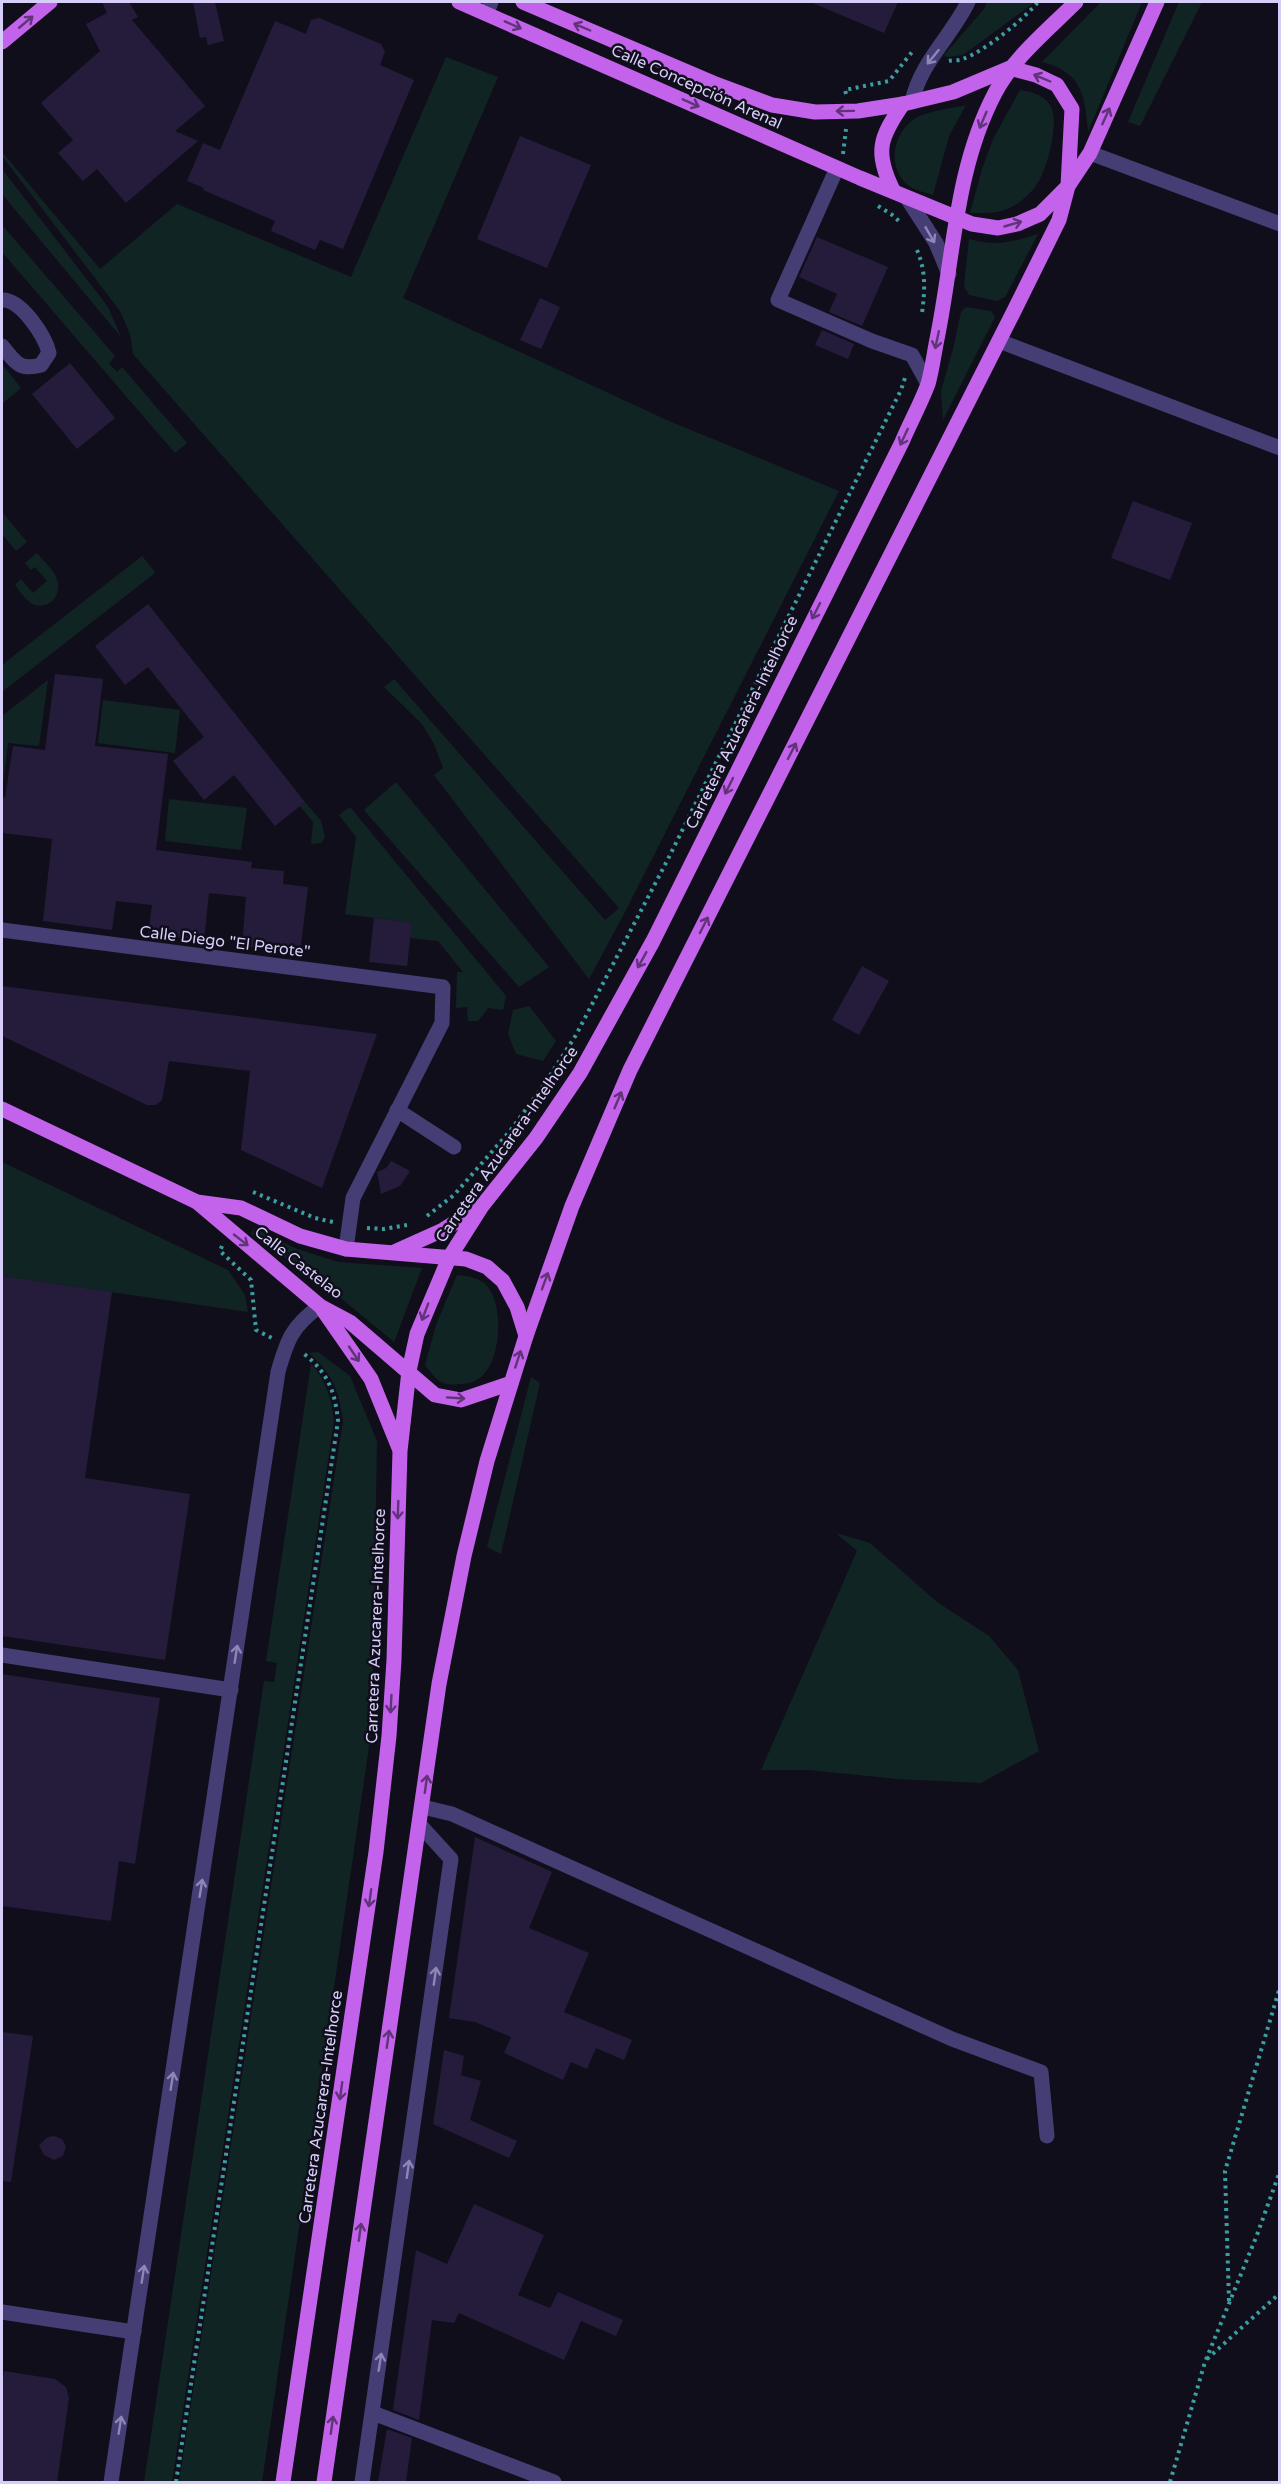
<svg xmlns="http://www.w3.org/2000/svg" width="1281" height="2484" viewBox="0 0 1281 2484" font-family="'Varela Round',sans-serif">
<rect width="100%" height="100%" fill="#110e1b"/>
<g fill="#112424">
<path d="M987,2H1035L963,55L947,57L944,55L984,9Z"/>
<path d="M1101,2H1142L1088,132C1085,95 1082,72 1042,62Z"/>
<path d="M1179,2H1202L1140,126L1128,122Z"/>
<path d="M446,57L498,77L403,298L669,421L839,491L624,914L589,979L434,775L443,768L434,744L422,724L384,687L394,679L605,920L619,908L133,354L130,334L120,311L2,156V152L100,269L177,204L351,277Z"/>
<path d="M1020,90C1032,92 1045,95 1051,107C1059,121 1048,165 1040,179C1035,189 1025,199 1015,205C1001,214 986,213 970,213L982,169L993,139Z"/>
<path d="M966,105L949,136L933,195C927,193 918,191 912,188C885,171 892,132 916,118C930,110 950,109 966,105Z"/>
<path d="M2,169L108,307L121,337L2,194Z"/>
<path d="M2,225L115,356L109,364L117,372L122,367L187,443L175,453L2,252Z"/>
<path d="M1038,234L1005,297L997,301L969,295L964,286L969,239C997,247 1012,242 1038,234Z"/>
<path d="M966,307L991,311L995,317L943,420L941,391L953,349L961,312Z"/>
<path d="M2,364L21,388L2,404Z"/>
<path d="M2,512L27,542L16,551L2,534Z"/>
<path d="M37,553C43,561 54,570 57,579C62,594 51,609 35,605C26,602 20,591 15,585L21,579L33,593L47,581L35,567L31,570L25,563Z"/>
<path d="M142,556L155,572L150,577L2,692V665Z"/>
<path d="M48,680L39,746L8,743L2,792V716Z"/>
<path d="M103,700L180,710L175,753L98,743Z"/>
<path d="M396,782L549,967L519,987L364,810Z"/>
<path d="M169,799L247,808L241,850L165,841Z"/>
<path d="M305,802L321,821L325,837L321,843L311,844L313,822L300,806Z"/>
<path d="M350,807L506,996L503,1010L488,1008L478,1021H468L467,1007L456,1008L457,972H463L438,941L410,938L412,923L345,914L356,837L339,815Z"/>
<path d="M529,1006L556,1041L543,1061L516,1054L508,1034L513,1010Z"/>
<path d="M2,1162L228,1270L245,1295L248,1312L2,1276Z"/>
<path d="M254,1228L297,1249L338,1262L422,1268L394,1342L331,1290L251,1234Z"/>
<path d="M457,1275C469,1276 483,1278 490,1290C503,1311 501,1360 481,1377C475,1382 467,1384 459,1384C454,1385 446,1385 441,1382C435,1379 429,1370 425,1365L436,1325Z"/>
<path d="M318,1352L350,1376L377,1441L372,1726L262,2482H179L343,1421C339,1390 333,1375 309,1353Z"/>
<path d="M311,1364C326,1380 332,1399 334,1421L172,2482H144L264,1681L274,1682L277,1663L266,1661Z"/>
<path d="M531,1377L540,1383L501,1554L487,1547Z"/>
<path d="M836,1533L870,1543L937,1602L989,1636L1018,1670L1039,1751L981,1783L898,1779L809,1770H761L857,1551Z"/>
</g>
<g fill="#241c3a">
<path d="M102,2H129L138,17L132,20L205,106L175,131L198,141L126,203L97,169L83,181L58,153L73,140L41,103L100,51L86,24L107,13Z"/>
<path d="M193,2H215L224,41L208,45L206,37L200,38Z"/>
<path d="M810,2H898L884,33Z"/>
<path d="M319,18L381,44L385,52L380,65L414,80L343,249L320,240L315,250L271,231L275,221L203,190L204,188L187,181L203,143L220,150L275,21L306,34L311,20Z"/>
<path d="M520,136L591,165L547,268L477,239Z"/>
<path d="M817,237L888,267L862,326L829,312L837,294L799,277Z"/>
<path d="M540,298L560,307L541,349L520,340Z"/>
<path d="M822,330L854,344L848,359L815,345Z"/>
<path d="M70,363L115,418L77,449L32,394Z"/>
<path d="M1133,501L1192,523L1170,580L1111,558Z"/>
<path d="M148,604L305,802L275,826L234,775L204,800L173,761L204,737L148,667L125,685L95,646Z"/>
<path d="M55,674L103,679L95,746L168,754L156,850L252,862L251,868L284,871L283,884L308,887L300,953L242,946L246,897L209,893L204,941L148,934L152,905L116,901L112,930L43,921L52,839L2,833V797L5,798L13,746L45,750Z"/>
<path d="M374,918L412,923L407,966L369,962Z"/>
<path d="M862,966L889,981L859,1035L832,1020Z"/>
<path d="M2,986L261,1019L377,1034L322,1188L241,1150L250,1071L169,1061L162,1100L156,1105H147L2,1036Z"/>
<path d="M391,1161L410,1171L400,1186L381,1194L377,1172L386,1168Z"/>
<path d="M2,1276L112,1292L85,1478L190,1494L165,1660L2,1636Z"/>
<path d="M2,1674L160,1698L135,1864L119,1861L111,1921L2,1906Z"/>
<path d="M475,1837L552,1872L529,1928L589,1953L564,2012L632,2040L624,2060L596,2048L587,2069L571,2062L563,2080L504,2053L511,2037L475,2022L449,2018Z"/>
<path d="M2,2032L33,2036L11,2182L2,2181Z"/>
<path d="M444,2050L464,2056L461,2075L481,2081L470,2120L517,2141L509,2158L433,2124Z"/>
<path d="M54,2136L62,2139L66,2146L63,2156L54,2160L44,2155L39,2145L48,2137Z"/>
<path d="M474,2204L544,2235L518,2295L550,2308L558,2292L623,2320L616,2336L581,2321L564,2360L459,2313L454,2323L432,2320L419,2420L393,2410L416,2250L447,2264Z"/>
<path d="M4,2371L55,2379L66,2387L69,2398L57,2482H2V2387Z"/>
<path d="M387,2429L412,2438L406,2482H378Z"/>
</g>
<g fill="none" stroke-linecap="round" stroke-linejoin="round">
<g stroke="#3b9ea0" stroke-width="4" stroke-dasharray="3 4.5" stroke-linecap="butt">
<path d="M949,61C953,60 959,61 963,59C985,51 1024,19 1038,2"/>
<path d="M846,94L845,90L889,81L912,52"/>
<path d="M843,154L846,129"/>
<path d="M878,206L891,214L901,223"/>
<path d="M917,250C926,271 925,290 922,313"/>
<path d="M253,1192L315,1218L333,1222"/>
<path d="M427,1216L454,1195L510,1131L544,1085L576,1035L668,859L901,390L905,378"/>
<path d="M367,1228L384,1229L407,1225"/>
<path d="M222,1246L220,1251L251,1280L256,1330L272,1338"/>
<path d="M1229,2301L1225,2171L1280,1987"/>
<path d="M1207,2359L1280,2293"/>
<path d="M176,2482L338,1421C335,1390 327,1372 303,1353"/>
<path d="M1170,2482L1205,2362L1257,2235L1280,2171"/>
</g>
<g stroke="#453e75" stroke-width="15">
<path d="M487,13L491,2"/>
<path d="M912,102C920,63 951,37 968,2"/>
<path d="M1090,153L1280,224"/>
<path d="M837,168L778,300L872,341L912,355L928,384"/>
<path d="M907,198L936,243L949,274"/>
<path d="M2,300C21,299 45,336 49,353L41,365C19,371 15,362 2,346"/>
<path d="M999,341L1280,448"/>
<path d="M2,930L443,987L442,1023L353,1198L346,1249"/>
<path d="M397,1110L454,1147"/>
<path d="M2,1655L231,1690"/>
<path d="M423,1807L452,1814L952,2039L1041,2072L1047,2136"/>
<path d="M2,2312L134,2332"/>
<path d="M373,2413L554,2482"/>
<path d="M111,2482L278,1372C287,1340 292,1326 320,1306"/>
<path d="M362,2482L451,1859L420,1825"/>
</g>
<g stroke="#c363eb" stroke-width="15">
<path d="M459,2L860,178L972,224L998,228L1017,224L1040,214L1068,186L1072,109L1057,85L1036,75L1010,68L953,92L903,104L858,111L815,112L772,105L713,83L523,2"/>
<path d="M2,42L50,2"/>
<path d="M893,190C874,152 880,137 903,104"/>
<path d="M2,1109L197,1202L241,1208L300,1236L346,1249L466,1259L487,1267L503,1281L517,1307L526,1336"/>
<path d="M197,1202L320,1306L350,1322L435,1395L461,1400L511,1383"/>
<path d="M394,1252L443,1230L477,1209"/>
<path d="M323,1310L371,1379L399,1448"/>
<path d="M283,2482L376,1852L389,1736L394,1660L400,1451L409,1371L417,1334L449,1258L482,1206L536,1138L580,1073L653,941L902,442C910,423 921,403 928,384C932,370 934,354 937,339C954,256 955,169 995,93C1014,57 1048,30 1076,2"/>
<path d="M324,2482L439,1684L464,1556L487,1461L526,1336L572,1206L630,1070L1013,313L1059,220L1068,186L1090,153L1157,2"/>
</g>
</g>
<defs><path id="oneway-shaft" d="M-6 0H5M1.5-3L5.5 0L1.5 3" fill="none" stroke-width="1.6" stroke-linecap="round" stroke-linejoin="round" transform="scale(1.5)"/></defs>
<g stroke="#613479">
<use href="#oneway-shaft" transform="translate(26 22) rotate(-40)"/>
<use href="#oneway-shaft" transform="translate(513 25) rotate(24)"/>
<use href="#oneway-shaft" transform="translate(582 27) rotate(-157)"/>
<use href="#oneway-shaft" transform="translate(1042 78) rotate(-157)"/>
<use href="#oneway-shaft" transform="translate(691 103) rotate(24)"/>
<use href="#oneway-shaft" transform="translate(845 111) rotate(179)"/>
<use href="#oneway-shaft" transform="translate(1106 116) rotate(-66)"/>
<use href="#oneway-shaft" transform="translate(983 120) rotate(113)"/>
<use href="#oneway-shaft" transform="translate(1013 224) rotate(-16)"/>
<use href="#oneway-shaft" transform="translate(937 340) rotate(102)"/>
<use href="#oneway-shaft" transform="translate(904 437) rotate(115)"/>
<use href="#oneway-shaft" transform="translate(816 611) rotate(117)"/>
<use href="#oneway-shaft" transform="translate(792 751) rotate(-63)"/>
<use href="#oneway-shaft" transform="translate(729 786) rotate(116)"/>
<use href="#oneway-shaft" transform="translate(704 925) rotate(-63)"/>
<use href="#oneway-shaft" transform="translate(642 960) rotate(119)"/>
<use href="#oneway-shaft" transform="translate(618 1100) rotate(-67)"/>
<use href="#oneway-shaft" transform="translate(241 1240) rotate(38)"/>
<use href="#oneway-shaft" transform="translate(545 1281) rotate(-70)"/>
<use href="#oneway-shaft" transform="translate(425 1312) rotate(111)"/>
<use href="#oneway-shaft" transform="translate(354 1354) rotate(56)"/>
<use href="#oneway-shaft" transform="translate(518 1359) rotate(-72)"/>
<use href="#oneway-shaft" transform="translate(456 1398) rotate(4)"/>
<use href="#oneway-shaft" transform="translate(398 1510) rotate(92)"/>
<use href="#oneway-shaft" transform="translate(391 1704) rotate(93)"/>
<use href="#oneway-shaft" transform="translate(426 1784) rotate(-82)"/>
<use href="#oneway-shaft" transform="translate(370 1898) rotate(98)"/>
<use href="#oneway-shaft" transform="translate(388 2039) rotate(-82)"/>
<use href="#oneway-shaft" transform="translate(341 2091) rotate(98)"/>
<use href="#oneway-shaft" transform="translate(360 2232) rotate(-82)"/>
<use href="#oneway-shaft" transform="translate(332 2425) rotate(-82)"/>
</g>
<g stroke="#8e86b7">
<use href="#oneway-shaft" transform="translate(933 57) rotate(129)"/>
<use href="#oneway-shaft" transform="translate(930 235) rotate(60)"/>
<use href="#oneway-shaft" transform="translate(236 1654) rotate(-81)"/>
<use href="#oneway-shaft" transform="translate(201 1888) rotate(-81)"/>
<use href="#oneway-shaft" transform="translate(435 1976) rotate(-82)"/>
<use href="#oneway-shaft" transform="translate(172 2081) rotate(-81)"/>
<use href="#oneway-shaft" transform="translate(408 2169) rotate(-82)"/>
<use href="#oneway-shaft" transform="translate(143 2274) rotate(-81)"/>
<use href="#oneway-shaft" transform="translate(380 2362) rotate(-81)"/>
<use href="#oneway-shaft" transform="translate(120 2425) rotate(-81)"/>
</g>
<g text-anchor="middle" stroke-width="5" stroke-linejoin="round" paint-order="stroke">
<g font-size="16" fill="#d6cef9" stroke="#110e1b">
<text transform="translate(697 86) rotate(24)" y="6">Calle Concepción Arenal</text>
<text transform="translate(741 722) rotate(-64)" y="6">Carretera Azucarera-Intelhorce</text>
<text transform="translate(225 941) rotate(7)" y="6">Calle Diego "El Perote"</text>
<text transform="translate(506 1144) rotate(-55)" y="6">Carretera Azucarera-Intelhorce</text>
<text transform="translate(299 1262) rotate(38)" y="6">Calle Castelao</text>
<text transform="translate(375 1626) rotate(-88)" y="6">Carretera Azucarera-Intelhorce</text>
<text transform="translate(320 2107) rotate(-82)" y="6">Carretera Azucarera-Intelhorce</text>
</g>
</g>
<rect width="1281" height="2484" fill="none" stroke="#d6cef9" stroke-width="6"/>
</svg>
